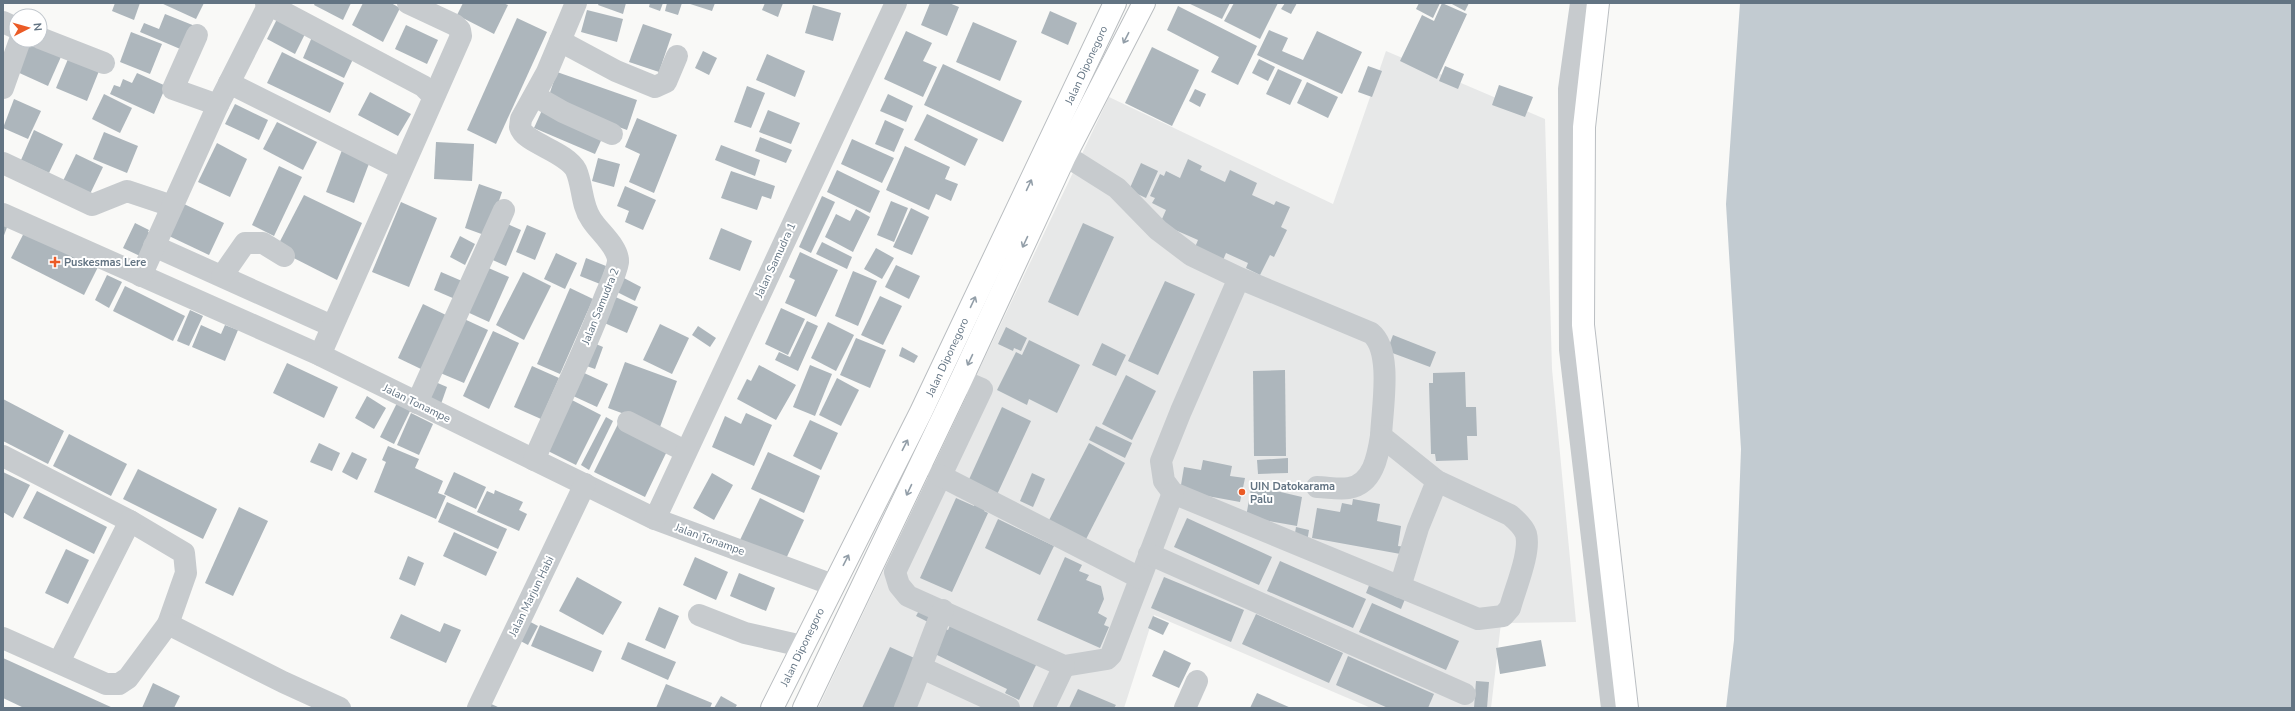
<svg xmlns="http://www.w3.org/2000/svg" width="2295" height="711" viewBox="0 0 2295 711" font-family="'Nunito Sans',sans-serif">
<rect width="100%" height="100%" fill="#f9f9f7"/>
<path fill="#e7e8e8" d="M1386,51L1545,119L1552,369L1576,622L1501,623L1491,708H1371L1154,615L1124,708H818L1109,97L1333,204Z"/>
<path fill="#c2cbd1" d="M1740,3H2292V708H1726L1734,640L1741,449L1726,204Z"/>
<g fill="#adb6bc">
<path d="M115,3H140L134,20L112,11Z"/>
<path d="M161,3H204L196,19Z"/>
<path d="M315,3H351L343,20L314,5Z"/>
<path d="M363,3H391L400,8L383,42L352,25Z"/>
<path d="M463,3H503L508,5L494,34L457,15Z"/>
<path d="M599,3H626L623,14L598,5Z"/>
<path d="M650,3H663L660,11L649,7Z"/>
<path d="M667,3H682L678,15L665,11Z"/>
<path d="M687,3H715L712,11Z"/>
<path d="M765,3H783L778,17L762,10Z"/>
<path d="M930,3H949L959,7L947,36L921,25Z"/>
<path d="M1188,3H1230L1222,19Z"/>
<path d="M1234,3H1278L1260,39L1224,21Z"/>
<path d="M1285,3H1297L1291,14L1281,9Z"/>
<path d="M1419,3H1440L1433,18L1416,9Z"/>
<path d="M1442,3L1467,14L1437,79L1400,61L1422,15L1434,21Z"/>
<path d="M1450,3H1469L1465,11Z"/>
<path d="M813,5L841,13L833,41L805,33Z"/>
<path d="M1178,6L1257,46L1238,85L1211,72L1219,57L1167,30Z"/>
<path d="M587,10L623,19L617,42L581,32Z"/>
<path d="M1050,11L1077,23L1068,45L1041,33Z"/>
<path d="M165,14L195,26L185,51L140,32L144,23L159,29Z"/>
<path d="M517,18L547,32L496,144L467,130Z"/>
<path d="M277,19L305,34L295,54L267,39Z"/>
<path d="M973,22L1017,41L1000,81L956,62Z"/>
<path d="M643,24L672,34L659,72L629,62Z"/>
<path d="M406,25L438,40L427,64L395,49Z"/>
<path d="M1269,30L1288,38L1282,51L1303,60L1317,31L1362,52L1342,94L1257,55Z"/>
<path d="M906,31L932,43L923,61L937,67L923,97L884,79Z"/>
<path d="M131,32L162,44L150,74L120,62Z"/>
<path d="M312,37L354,57L344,78L303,58Z"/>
<path d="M40,38L64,50L48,86L15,71L19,45Z"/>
<path d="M1152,47L1199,70L1172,126L1125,103Z"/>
<path d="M703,51L717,58L709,75L695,68Z"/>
<path d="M282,52L344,83L330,113L267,83Z"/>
<path d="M767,54L805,71L795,97L756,80Z"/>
<path d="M68,59L101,66L87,101L56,88Z"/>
<path d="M1259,59L1275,67L1268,81L1252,73Z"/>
<path d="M943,64L1022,101L1003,142L924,105Z"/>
<path d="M1368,66L1382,71L1372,97L1358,92Z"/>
<path d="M1445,66L1464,74L1458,89L1439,81Z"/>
<path d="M1278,69L1302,80L1290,105L1266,94Z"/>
<path d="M557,72L637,100L627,130L547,101Z"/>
<path d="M137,73L166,86L154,114L110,94L114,85L120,87L123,79L132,83Z"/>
<path d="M1307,82L1338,97L1328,118L1297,103Z"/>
<path d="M1499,85L1533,97L1525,117L1492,105Z"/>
<path d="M747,86L765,93L751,128L734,122Z"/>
<path d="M1195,89L1206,94L1200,107L1189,101Z"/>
<path d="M370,92L411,114L398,136L358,115Z"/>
<path d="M104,94L132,108L120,133L92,119Z"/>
<path d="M888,94L913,106L906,122L880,111Z"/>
<path d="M14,99L41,111L28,139L3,128Z"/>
<path d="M235,104L268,120L259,140L225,124Z"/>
<path d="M543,108L604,134L595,154L534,128Z"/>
<path d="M768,110L800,123L791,144L759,132Z"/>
<path d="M927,114L978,139L965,166L914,140Z"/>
<path d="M637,118L677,135L654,193L629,182L640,154L625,147Z"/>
<path d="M885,120L904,129L894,152L875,144Z"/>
<path d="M277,122L317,142L303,170L263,149Z"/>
<path d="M34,130L63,144L49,173L21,160Z"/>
<path d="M104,132L138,146L127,173L93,159Z"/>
<path d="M760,137L792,150L786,163L755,151Z"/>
<path d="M852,139L894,158L882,183L841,164Z"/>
<path d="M436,142L474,144L472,181L434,179Z"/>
<path d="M217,143L247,159L230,197L198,182Z"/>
<path d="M721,145L760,160L755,176L715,160Z"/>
<path d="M905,146L950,167L945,179L958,184L951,201L936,194L929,210L886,190Z"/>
<path d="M342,150L370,161L354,203L326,192Z"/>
<path d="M76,154L103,167L90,194L63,181Z"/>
<path d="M598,158L620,164L614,187L592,181Z"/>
<path d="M1188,159L1202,166L1200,170L1225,182L1230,170L1257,183L1252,195L1274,205L1276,201L1290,207L1281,227L1287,230L1274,257L1270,255L1260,275L1246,268L1248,263L1226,253L1221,265L1193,252L1198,240L1173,229L1158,228L1166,210L1152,203L1155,198L1150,196L1160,174L1164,176L1166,171L1180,178Z"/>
<path d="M1141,163L1158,171L1146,198L1129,190Z"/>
<path d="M279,166L302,177L274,236L252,225Z"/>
<path d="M837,170L880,191L870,213L827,192Z"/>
<path d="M731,171L775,186L771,199L762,196L757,210L721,198Z"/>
<path d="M479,184L502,192L487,236L465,228Z"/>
<path d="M625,186L656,200L643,230L625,222L629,211L617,206Z"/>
<path d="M304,195L362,223L337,280L276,249Z"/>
<path d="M822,196L835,202L811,253L799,247Z"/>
<path d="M891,201L908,208L894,242L877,235Z"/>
<path d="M401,202L437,218L409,287L372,272Z"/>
<path d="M184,204L224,223L209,255L169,236Z"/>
<path d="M911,208L929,217L912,255L893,247Z"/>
<path d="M856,209L870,217L853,252L825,237L836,214L850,221Z"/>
<path d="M3,220L9,222L3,238Z"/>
<path d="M501,221L521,230L506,266L486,257Z"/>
<path d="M135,223L149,230L148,232L152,234L142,257L123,248Z"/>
<path d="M1083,223L1114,237L1078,316L1048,302Z"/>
<path d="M527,225L546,233L535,260L516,252Z"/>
<path d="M721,228L752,241L740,271L709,259Z"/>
<path d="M26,229L99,265L84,295L11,258Z"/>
<path d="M460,236L475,244L465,265L450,257Z"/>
<path d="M822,242L852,257L847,269L816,254Z"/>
<path d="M876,248L894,258L882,279L864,269Z"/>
<path d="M800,252L838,270L816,317L785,303L795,280L789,277Z"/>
<path d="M556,253L577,263L565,289L544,279Z"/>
<path d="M586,258L606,266L600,284L580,276Z"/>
<path d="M896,265L920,276L909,299L885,287Z"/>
<path d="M484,266L509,277L489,322L465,311Z"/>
<path d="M853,271L877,281L858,326L835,316Z"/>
<path d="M441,272L462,281L455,299L434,290Z"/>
<path d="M523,272L551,286L524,340L496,325Z"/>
<path d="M107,275L122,282L109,308L95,300Z"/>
<path d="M622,277L641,287L635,301L615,291Z"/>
<path d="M1165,281L1195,294L1158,375L1128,361Z"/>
<path d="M125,286L185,316L173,341L113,311Z"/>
<path d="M570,288L593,299L560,374L537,364Z"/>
<path d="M611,295L638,307L627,333L600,321Z"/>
<path d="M880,296L902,306L883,345L861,335Z"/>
<path d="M423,304L446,315L421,369L398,358Z"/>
<path d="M781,308L805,319L788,355L765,344Z"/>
<path d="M190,310L203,316L189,346L177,341Z"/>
<path d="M462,318L488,330L464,383L438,372Z"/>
<path d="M807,321L818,326L798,371L775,360L779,352L790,357Z"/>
<path d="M828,322L854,335L836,371L811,358Z"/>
<path d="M660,324L689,338L672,374L643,360Z"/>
<path d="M201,325L221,334L225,325L238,330L225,361L192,347Z"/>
<path d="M698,326L716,338L710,347L692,335Z"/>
<path d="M1006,327L1027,338L1021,351L1014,348L1013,351L998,344Z"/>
<path d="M493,331L519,343L489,409L463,396Z"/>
<path d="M1393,335L1436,352L1430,367L1387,351Z"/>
<path d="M856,338L886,350L870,388L840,375Z"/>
<path d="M1029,340L1080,365L1057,413L1029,399L1027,405L997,390L1016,352L1022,355Z"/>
<path d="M589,341L603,347L595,369L581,364Z"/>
<path d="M1102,343L1126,355L1116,376L1092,365Z"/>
<path d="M902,347L918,356L914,363L899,356Z"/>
<path d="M625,362L677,381L660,427L608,408Z"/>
<path d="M287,363L338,387L324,418L273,393Z"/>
<path d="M759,365L796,385L776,420L737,399L747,379L751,381Z"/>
<path d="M810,365L832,374L815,416L793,407Z"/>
<path d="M532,366L559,378L541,419L514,407Z"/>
<path d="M1285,370L1286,456H1254L1253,371Z"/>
<path d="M582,372L608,384L597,407L571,395Z"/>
<path d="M1465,372L1466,407H1476L1477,436H1467L1468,460L1436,461L1435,454H1431L1429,383H1433V373Z"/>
<path d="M1126,375L1156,391L1132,440L1102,424Z"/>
<path d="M837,378L859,390L841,426L819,415Z"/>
<path d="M433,381L447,387L441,404L426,397Z"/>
<path d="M367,396L386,408L374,429L355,418Z"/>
<path d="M3,399L64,431L48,464L3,441Z"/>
<path d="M570,399L601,415L576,465L544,449Z"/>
<path d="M398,401L412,407L394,444L380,437Z"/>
<path d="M1002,407L1031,421L995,499L966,486Z"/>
<path d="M411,413L433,424L419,455L397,445Z"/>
<path d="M746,413L772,425L754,466L712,447L725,416L741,424Z"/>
<path d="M606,417L613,421L589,470L581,465Z"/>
<path d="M810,420L838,433L821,470L793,456Z"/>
<path d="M618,424L668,449L645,497L594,472Z"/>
<path d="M1096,426L1132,443L1125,458L1089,440Z"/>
<path d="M69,434L127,464L111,496L53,466Z"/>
<path d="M319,443L340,453L332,471L310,462Z"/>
<path d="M1089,443L1125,463L1083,545L1046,526Z"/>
<path d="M388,446L419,459L415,468L443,481L438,493L446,496L436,519L374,492L386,462L382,460Z"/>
<path d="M352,452L367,459L357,480L342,472Z"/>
<path d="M768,452L820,476L804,513L751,489Z"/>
<path d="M1288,458V473L1258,474L1257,460Z"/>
<path d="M1203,460L1232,466L1230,476L1245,478L1240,502L1180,491L1184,467L1201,470Z"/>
<path d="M138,469L217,509L203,539L123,499Z"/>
<path d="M3,472L30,485L13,518L3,512Z"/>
<path d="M454,472L486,487L476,509L444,494Z"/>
<path d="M712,473L733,485L714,520L693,508Z"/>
<path d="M1032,473L1045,479L1033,507L1020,501Z"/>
<path d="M1251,489L1267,491L1268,489L1302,497L1297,526L1246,517Z"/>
<path d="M495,490L523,502L519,510L527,514L519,531L477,512L487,491L494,494Z"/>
<path d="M37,491L107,527L94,554L23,518Z"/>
<path d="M979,496L989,501L984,511L988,513L952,592L920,578L956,498L974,506Z"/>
<path d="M760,498L804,520L785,561L740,540Z"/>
<path d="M1353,499L1380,504L1377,521L1401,526L1398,546L1407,547L1406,555L1312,538L1317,508L1340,512L1342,503L1352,505Z"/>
<path d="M447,502L507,529L498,549L438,522Z"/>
<path d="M239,507L268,521L233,596L205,583Z"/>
<path d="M1187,518L1272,557L1259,585L1174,547Z"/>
<path d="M998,519L1054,546L1040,575L985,548Z"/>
<path d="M1296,527L1309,530L1307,542L1294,539Z"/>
<path d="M454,532L497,552L486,576L443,556Z"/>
<path d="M66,549L89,560L68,604L45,593Z"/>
<path d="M408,556L424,563L415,586L399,579Z"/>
<path d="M695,557L728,572L716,600L683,585Z"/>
<path d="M1065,557L1082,565L1079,571L1089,575L1086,580L1101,586L1104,599L1098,613L1107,618L1104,625L1109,627L1100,648L1037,620Z"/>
<path d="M1280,561L1366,599L1353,628L1267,591Z"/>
<path d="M739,573L775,588L766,611L730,596Z"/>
<path d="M577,577L622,602L603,635L559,611Z"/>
<path d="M1164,577L1244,610L1231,642L1151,608Z"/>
<path d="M1370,583L1405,599L1401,609L1366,593Z"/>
<path d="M1372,603L1459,641L1446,670L1359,632Z"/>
<path d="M659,607L679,616L665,649L645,640Z"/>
<path d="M921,607L933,613L928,622L916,616Z"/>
<path d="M401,614L440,632L444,623L461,630L446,663L390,638Z"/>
<path d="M1256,614L1343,653L1329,683L1242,644Z"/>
<path d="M1153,616L1169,623L1163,635L1148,628Z"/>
<path d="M523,618L538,626L528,645L513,637Z"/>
<path d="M952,621L1039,659L1019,700L1005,693L1007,689L935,654L941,627L948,630Z"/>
<path d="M540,625L602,651L593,672L531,646Z"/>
<path d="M1541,640L1546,666L1500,674L1496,648Z"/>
<path d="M628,642L676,662L668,680L621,659Z"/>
<path d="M890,647L921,661L899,708H862Z"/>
<path d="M1164,650L1191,663L1179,688L1152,676Z"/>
<path d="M1348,656L1434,694L1428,708H1388L1336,685Z"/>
<path d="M3,658L113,708H24L3,698Z"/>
<path d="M1476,681L1489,682L1487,708H1474Z"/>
<path d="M153,683L180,696L174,708H142Z"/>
<path d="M666,684L712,703L710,708H656Z"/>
<path d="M1078,689L1116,705L1114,708H1069Z"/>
<path d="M1257,693L1291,708H1250Z"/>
<path d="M721,696L737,705L735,708H714Z"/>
<path d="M487,702L500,708H484Z"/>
</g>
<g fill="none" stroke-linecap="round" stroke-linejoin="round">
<defs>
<path id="major" d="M1598,3L1584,127L1583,325L1627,708"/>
<g id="highway">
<path d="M772,708L921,412L1115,3"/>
<path d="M804,708L961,380L1064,158L1144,3"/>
</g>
</defs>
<use href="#major" stroke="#babec2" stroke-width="24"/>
<use href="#highway" stroke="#b9bdc0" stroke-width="24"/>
<g stroke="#c7cbce" stroke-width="22">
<path d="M266,3L423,86L433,96"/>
<path d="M1581,3L1569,89L1570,350L1612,708"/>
<path d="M3,22L16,28"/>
<path d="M197,35L173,89L218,105"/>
<path d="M40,38L104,63"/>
<path d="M560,41L616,71L655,87L666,82L677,56"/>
<path d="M229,83L401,169"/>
<path d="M3,88L20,40"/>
<path d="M535,96L563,112L612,134"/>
<path d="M1064,158L1071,159L1117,188L1158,230L1191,255L1239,278L1181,411L1161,461L1164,481L1173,493L1478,619L1503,616L1510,608C1515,589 1531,552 1526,534C1523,526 1516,520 1510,515L1437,481L1381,436C1382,409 1393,351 1371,333L1239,278"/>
<path d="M3,163L92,205L127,191L172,206"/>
<path d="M3,214L320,355L655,519L833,585"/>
<path d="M154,246L332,326"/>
<path d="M141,276L218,105L269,4"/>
<path d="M222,276L245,243H263L284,256"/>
<path d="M320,355L461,36L460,30L455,25L408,3"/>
<path d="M961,380L982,389L895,572L899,585L908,596L1064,666L1107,659L1111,655L1173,493"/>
<path d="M417,403L504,210"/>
<path d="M628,422L685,451"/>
<path d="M3,456L130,521L184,553L186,573L168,624"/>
<path d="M534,460C557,407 583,355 603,302C607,290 616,275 618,262C619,247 598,231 591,219C581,204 583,186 576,170C566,151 524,143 520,127L521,119L547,72L576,3"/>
<path d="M939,475L1140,578"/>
<path d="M1317,487C1327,487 1339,490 1349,488C1373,484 1378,456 1381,436"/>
<path d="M655,519L896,3"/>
<path d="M1149,554L1465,694"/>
<path d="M1400,587L1418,528L1437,481"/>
<path d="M699,615L745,633L802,646"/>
<path d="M3,638L106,684H119L128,678L168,624L283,682L340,708"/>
<path d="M59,662L130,521"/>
<path d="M922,668L1009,708"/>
<path d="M478,708L585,484"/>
<path d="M905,708C919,676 929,642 943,610"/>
<path d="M1044,708L1064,666"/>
<path d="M1185,708L1197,681"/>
</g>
<use href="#major" stroke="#fff" stroke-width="22"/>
<use href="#highway" stroke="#fff" stroke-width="22"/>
</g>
<defs><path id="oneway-shaft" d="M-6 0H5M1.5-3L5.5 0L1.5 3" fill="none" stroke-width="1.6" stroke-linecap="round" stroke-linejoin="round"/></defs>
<g stroke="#929ea8">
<use href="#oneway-shaft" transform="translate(1126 38) rotate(117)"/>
<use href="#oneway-shaft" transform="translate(1029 185) rotate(-65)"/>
<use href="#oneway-shaft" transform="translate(1025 242) rotate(115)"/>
<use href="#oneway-shaft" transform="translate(973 302) rotate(-65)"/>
<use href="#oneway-shaft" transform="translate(970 360) rotate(115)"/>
<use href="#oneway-shaft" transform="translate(905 445) rotate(-63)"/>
<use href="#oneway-shaft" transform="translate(909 490) rotate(115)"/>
<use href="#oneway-shaft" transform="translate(846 560) rotate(-63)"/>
</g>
<g fill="#eb5b26" stroke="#fff" stroke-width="1.5">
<path d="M53 256h4v4h4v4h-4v4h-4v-4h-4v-4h4z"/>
<circle cx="1242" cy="492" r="4"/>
</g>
<g text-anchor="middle" stroke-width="4" stroke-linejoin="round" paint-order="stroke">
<g font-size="11" fill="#637483" stroke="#fff">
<text transform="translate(1086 65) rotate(-65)" y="4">Jalan Diponegoro</text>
<text transform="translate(775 260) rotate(-65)" y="4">Jalan Samudra 1</text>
<text transform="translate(600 306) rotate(-68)" y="4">Jalan Samudra 2</text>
<text transform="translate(947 357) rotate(-65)" y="4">Jalan Diponegoro</text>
<text transform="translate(417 403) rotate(26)" y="4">Jalan Tonampe</text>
<text transform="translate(710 539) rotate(20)" y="4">Jalan Tonampe</text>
<text transform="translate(531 596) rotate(-64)" y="4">Jalan Marjun Habi</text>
<text transform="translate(802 647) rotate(-64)" y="4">Jalan Diponegoro</text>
</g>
<g font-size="11" font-weight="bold" fill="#637483" stroke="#fff" text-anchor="start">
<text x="64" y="266">Puskesmas Lere</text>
<text x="1250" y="490">UIN Datokarama<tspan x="1250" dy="13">Palu</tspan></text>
</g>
</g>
<rect width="2295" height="711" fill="none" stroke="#637483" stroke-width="8"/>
<g transform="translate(28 28) rotate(84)"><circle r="19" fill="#ffffff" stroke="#c1c7cd"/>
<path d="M0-3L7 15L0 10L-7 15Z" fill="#eb5b26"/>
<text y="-6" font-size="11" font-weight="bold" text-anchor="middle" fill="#637483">N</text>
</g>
</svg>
